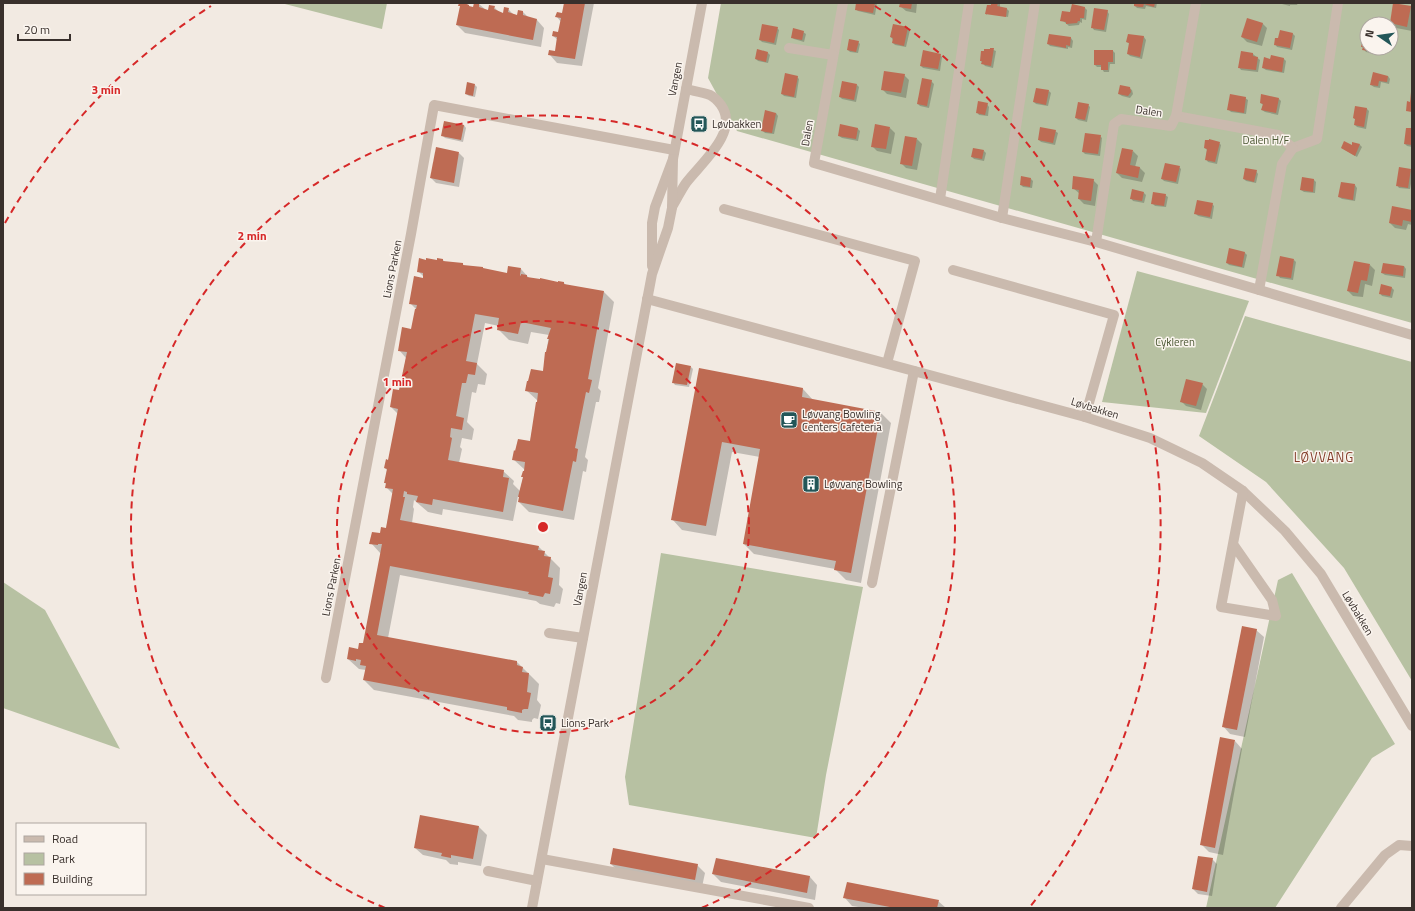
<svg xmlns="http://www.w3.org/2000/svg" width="1415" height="911" viewBox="0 0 1415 911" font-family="'Titillium Web',sans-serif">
<rect width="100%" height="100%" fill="#f2eae2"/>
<g fill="#b7c1a2" fill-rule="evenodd">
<path d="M281,3H387L382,29Z"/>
<path d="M721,3H1412V323L737,131L708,78ZM1367,24H1391V48H1367Z"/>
<path d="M1137,271L1249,301L1206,413L1102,402Z"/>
<path d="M1245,316L1412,362V681L1344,568L1266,482L1199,436Z"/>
<path d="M661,553L863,587L826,775L816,838L629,805L625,777Z"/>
<path d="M1292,573L1395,744L1372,758L1275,908H1206L1278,580Z"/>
<path d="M3,582L45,610L120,749L3,708Z"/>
</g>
<g fill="#0003" fill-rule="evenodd">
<path d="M460,3H466L470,7L474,8L475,3L479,4L486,10L488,11L494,7L500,13L503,14L508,9L514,15L518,17L523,12L530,19L537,20L544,28L541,47L465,33L457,25L461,7L459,5Z"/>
<path d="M565,3H594L582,66L557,63L550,55L556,52L558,40L553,36L559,33L561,22L557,17L563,14Z"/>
<path d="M857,3H877L875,15L858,11L856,9Z"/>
<path d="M901,3H917L916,13L906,11L900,6Z"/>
<path d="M992,3H1000V8L1007,9L1009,11L1008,17L987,13V15L986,14L991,7Z"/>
<path d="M1135,3H1157L1156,8L1146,6L1145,9L1137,8L1135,6Z"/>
<path d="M1278,3H1298L1297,5H1290V6Z"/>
<path d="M1072,6L1085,8L1087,10L1086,20L1082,19V23L1080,22L1079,25L1069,26L1062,20L1071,14Z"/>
<path d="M1411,6L1412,8V31L1396,28L1391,23Z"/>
<path d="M1107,11L1109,14L1106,32L1094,30L1092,27Z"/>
<path d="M1262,23L1267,28L1262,46L1247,42L1242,37Z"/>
<path d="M777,28L779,30L776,45L762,42L760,40Z"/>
<path d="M907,28L910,30L906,47L895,45L893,43V40L891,37Z"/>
<path d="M1281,31L1293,34L1295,36L1292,50L1277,47L1275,44L1279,40Z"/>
<path d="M803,32L806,34L804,42L794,39L792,37Z"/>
<path d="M1129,35L1144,37L1146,40L1142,59L1130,56L1128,54L1130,44L1127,42Z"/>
<path d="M1367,35V48L1384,49L1386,53L1378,51L1377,54L1366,52L1362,47L1365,43Z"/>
<path d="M1071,38L1073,41L1072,48L1068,47V49L1050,46L1048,44Z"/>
<path d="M858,42L860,44L858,53L850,52L848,50Z"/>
<path d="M991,49L996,51L993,68L985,66L981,61Z"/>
<path d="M1113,51L1115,53V64H1110L1109,72H1104L1102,69V67H1097L1095,65Z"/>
<path d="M768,53L770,55L768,63L758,61L756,59Z"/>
<path d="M1253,54L1260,60L1258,72L1241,70L1239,67Z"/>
<path d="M940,55L942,57L940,71L923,68L921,66Z"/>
<path d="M1284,59L1286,61L1284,73L1266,70L1263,68L1271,60Z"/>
<path d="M904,75L909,80L906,98L887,94L882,89Z"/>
<path d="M1388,76L1390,79L1389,84L1381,82L1380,88L1374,87L1371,85Z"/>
<path d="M797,77L799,79L796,98L784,96L782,94Z"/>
<path d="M931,81L934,84L929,108L920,106L918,104Z"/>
<path d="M475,85L477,87L475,97L469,96L466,94Z"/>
<path d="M857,85L859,87L856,102L842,99L840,97Z"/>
<path d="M1129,88L1132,90L1133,94L1130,98L1122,96L1119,94Z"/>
<path d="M1049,91L1051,93L1048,106L1036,104L1034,102Z"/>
<path d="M1245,98L1248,100L1246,114L1231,112L1228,109Z"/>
<path d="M1279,99L1281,101L1278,115L1265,112L1262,110L1263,105L1261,103Z"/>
<path d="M987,104L989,107L988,116L979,115L977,112Z"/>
<path d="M1088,105L1090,107L1087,122L1078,120L1076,118Z"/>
<path d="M1356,107L1367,109L1369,111L1366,129L1357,127L1355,125L1356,120L1354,118Z"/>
<path d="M776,113L778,116L774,134L765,133L762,130Z"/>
<path d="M464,125L466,128L463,142L445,138L443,136Z"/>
<path d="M841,126L858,129L860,131L858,141L842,138L839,136Z"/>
<path d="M890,128L895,133L891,154L877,151L872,146Z"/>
<path d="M1412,129V147L1407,146L1405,144Z"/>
<path d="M1055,131L1058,133L1055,145L1041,142L1039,140Z"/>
<path d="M1100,136L1102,138L1100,156L1085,154L1083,152Z"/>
<path d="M917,139L922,144L917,170L906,168L901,163Z"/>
<path d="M1219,143L1221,145L1217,164L1208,162L1206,159L1207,150L1205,148Z"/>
<path d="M1353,143L1360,145L1362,147L1357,157L1342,148L1352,146Z"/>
<path d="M984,151L986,153L984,161L974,159L972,157Z"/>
<path d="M1133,151L1138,156L1135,167L1140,168L1145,173L1142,182L1122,178L1117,173Z"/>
<path d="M459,153L464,158L459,187L436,183L431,178Z"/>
<path d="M1179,167L1181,169L1178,184L1164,181L1162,179Z"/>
<path d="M1411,170L1412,171V178L1410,189L1399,188L1397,185Z"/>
<path d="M1256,171L1258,174L1256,183L1246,181L1244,179Z"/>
<path d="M1031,179L1033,181L1032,188L1023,187L1021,185Z"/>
<path d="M1303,179L1314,180L1316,182L1315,193L1304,192L1301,190Z"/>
<path d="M1093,180L1098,185L1095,206L1084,204L1079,199L1080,194L1073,188Z"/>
<path d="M1355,185L1357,188L1355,201L1342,199L1339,197Z"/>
<path d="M1144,193L1146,195L1144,203L1133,201L1131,198Z"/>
<path d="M1165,195L1168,197L1166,207L1155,206L1152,203Z"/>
<path d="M1212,204L1214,206L1212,219L1198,216L1196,214Z"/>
<path d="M1412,211V225L1408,224L1406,230L1395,228L1390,223Z"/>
<path d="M1230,250L1245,253L1247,255L1244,268L1229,265L1227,263Z"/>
<path d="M443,260L445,262L463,264L464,266L507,274L521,269L529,278L559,284L564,283L566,285L604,292L614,302L598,388L601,391L599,402H596L585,457L588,460L586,472L583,471L574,520L529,512L519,502L520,498L518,496L513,521L443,509L442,515L428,512L414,500L413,507L414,509L412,523L539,547L560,568L559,585L563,589L560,604L556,603L554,607L540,604L536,601L400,575L388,638L517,662L539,684L537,700L541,705L538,719L534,718L532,720V722L518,720L514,716L374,690L364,680L366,670L359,669L348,659L364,645L381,554L371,543L386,529L393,494L386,487L387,485L385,483L387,470L385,468L389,461L398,414L391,407L400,391L406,358L399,350L412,330L416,309L410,303L423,279L424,277L418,271L427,261ZM485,323L499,326L498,329L509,340L528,344L531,332L549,335L543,373L526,390L538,401L530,442L513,459L525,470L520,491L513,484L514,481L503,471L459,463L462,449L460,447L462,438L472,440L474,429L467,422L472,392L476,393L478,384L485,385L487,374L477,364Z"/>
<path d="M1294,260L1296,262L1293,280L1280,278L1278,275Z"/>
<path d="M1370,265L1375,270L1372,286L1365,284L1363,297L1353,296L1348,291Z"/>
<path d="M1404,266L1406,269L1405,278L1385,275L1382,273Z"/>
<path d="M1392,288L1394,290L1392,298L1382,296L1380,293Z"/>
<path d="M691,367L693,369L689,387L675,385L673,382Z"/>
<path d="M700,369L803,389L813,400L881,413L891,423L861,583L846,580L835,569L754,554L744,544L760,457L732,452L716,536L682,530L672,519Z"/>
<path d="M1202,384L1207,389L1201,410L1186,406L1181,401Z"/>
<path d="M1256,630L1264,637L1245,737L1230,734L1223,726Z"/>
<path d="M1235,741L1242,749L1223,855L1209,852L1201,844Z"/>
<path d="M421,817L479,827L487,835L481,866L458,862V865L450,864L446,860L423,855L415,848Z"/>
<path d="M1212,859L1217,864L1212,896L1198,894L1193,889Z"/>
<path d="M611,864L697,865L705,873L702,887L619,872Z"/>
<path d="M713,874L810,877L817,885L815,900L721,882Z"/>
<path d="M845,898L938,901L946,908H865L852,906Z"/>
</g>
<g fill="#be6b53">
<path d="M459,3H464L469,5V6L473,7L474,3H479V7L488,10L489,5L495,6L494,9L503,13L504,7L509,8L508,12L517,15L518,10L523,11V15L537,19L533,40L456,25L460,6H458Z"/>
<path d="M564,3H585L575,59L548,55L549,50L555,51L557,37L552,36L553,31L558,32L561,18L555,17L557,12L562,13Z"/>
<path d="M856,3H875L873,13L855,10Z"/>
<path d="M900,3H912L911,9L899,7Z"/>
<path d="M991,3H998L997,6L1007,8L1006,17L985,14L987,5H991Z"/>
<path d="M1134,3H1155L1154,7L1144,4L1143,7H1140L1134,6Z"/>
<path d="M1393,3L1411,6L1407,27L1390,23Z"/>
<path d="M1072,4L1085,7L1084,18H1080V21H1078L1077,23L1066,24V22L1060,21L1062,11L1070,12Z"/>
<path d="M1094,8L1108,10L1104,30L1091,28Z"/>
<path d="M1247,18L1263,23L1257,42L1241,37Z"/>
<path d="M762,24L778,27L774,43L759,40Z"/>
<path d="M893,24L908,27L904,46L892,43L893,38L890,37Z"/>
<path d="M793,28L804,31L802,40L791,38Z"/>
<path d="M1280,30L1293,33L1290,48L1274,45L1275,38H1278Z"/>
<path d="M1366,33L1367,48H1385L1384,51L1376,49L1375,52L1362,50L1363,47H1361L1362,42H1364Z"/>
<path d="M1049,34L1071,37L1070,46L1066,45V48L1047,44Z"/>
<path d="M1128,34L1144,36L1140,57L1127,54L1129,43L1126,42Z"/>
<path d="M849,39L859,41L856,52L847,50Z"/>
<path d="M990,48H994L991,66L981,64L982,61H980L981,51H984V49H990Z"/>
<path d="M757,49L768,52L766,62L755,59Z"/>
<path d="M923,50L941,54L938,69L920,66Z"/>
<path d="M1094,50H1113V62H1108V70H1101V65H1094Z"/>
<path d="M1241,51L1253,53V56L1258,57L1256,70L1238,68Z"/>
<path d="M1271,55L1284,58L1282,72L1262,68L1264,57L1270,59Z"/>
<path d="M884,71L905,74L901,93L881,90Z"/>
<path d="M1373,72L1388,76L1387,82L1379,81L1378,86L1370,85Z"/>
<path d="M785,73L798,76L794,97L781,94Z"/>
<path d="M922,78L932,80L927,106L917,104Z"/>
<path d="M842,81L857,84L854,100L839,97Z"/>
<path d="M467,82L475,84L473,96L465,94Z"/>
<path d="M1120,85L1130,87L1131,92L1128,96L1118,94Z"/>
<path d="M1036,88L1049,90L1046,105L1033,102Z"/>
<path d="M1411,92H1412V112L1406,111L1407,101L1410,102Z"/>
<path d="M1230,94L1246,97L1244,113L1227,110Z"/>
<path d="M1261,94L1279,98L1276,113L1261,110L1263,104L1260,103Z"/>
<path d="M978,101L988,103L985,115L976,113Z"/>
<path d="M1078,102L1089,104L1085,120L1075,118Z"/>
<path d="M1355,106L1367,108L1364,127L1354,125L1355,119L1353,118Z"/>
<path d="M765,110L776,113L772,133L761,131Z"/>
<path d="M444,121L464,125L461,140L441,136Z"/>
<path d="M840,124L858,128L856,139L838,136Z"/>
<path d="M875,124L890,127L886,149L871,147Z"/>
<path d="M1040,127L1056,130L1053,143L1038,140Z"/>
<path d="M1406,128H1412V145L1404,144Z"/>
<path d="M1085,133L1101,135L1098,154L1082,152Z"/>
<path d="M905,136L917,138L912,166L900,164Z"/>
<path d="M1209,139L1220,142L1215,162L1205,160L1207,149L1204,148L1205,140H1209Z"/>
<path d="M1344,141L1352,145V142L1360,144L1355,156L1341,148Z"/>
<path d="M436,147L459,152L454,183L430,178Z"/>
<path d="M973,148L984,150L982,159L971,157Z"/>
<path d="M1122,148L1133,150L1130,165L1140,167L1138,178L1116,173Z"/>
<path d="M1165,163L1180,166L1176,182L1161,179Z"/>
<path d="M1399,167L1411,169L1408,188L1396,186Z"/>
<path d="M1245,168L1257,170L1254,182L1243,179Z"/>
<path d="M1021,176L1031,178L1030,187L1020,185Z"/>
<path d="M1073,176L1094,179L1091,201L1078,199L1079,190L1072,189Z"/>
<path d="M1302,177L1314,179L1313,192L1300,190Z"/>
<path d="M1341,182L1355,184L1353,200L1338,197Z"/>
<path d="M1132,189L1144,192L1142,201L1130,199Z"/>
<path d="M1153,192L1166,194L1164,206L1151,204Z"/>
<path d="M1197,200L1213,203L1210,217L1194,214Z"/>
<path d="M1392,206L1412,210V222L1403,220L1402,226L1389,223Z"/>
<path d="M1229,248L1245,252L1242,267L1226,263Z"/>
<path d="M1280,256L1294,259L1291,278L1276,276Z"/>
<path d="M419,258L426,260V258L437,260V258L443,259V261L463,263V265L483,267V268L507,273L508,266L521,268L520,275L521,276V274L527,275V277L540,279V278L558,282V281L564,282V284L604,291L588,379L592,380L589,393L586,392L575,448L578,449L576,462L573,461L563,511L518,502L519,497H518L523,477H521L523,471H524L525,462L512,460L514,450L515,451L518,439L530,441L536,402H537L538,393L525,391L527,381H528L531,369L543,371L545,352H546L549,339H547L551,328L521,322L518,334L497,330L499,318L475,314L466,361L477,363L475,375L468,374L466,383H462L456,416L464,418L462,430L451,428L450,437L452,438L448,460L504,470L503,477L509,478L503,512L433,499L432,505L416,502L418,496L407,494V492L404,491L403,497H405L400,520L539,546L538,550L545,551L544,556L551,557L548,577L553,578L550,594L545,593L543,597L528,594L529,592L390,566L377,635L517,661V665L523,667L522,672L529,673L527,692L531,693L528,709H524L522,710V713L507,710V707L363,680L366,666L360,665L361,660L356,659V661L347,659L349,647L358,649L359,643H363L382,544H378V545L369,544L372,532L380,533L381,527L386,528L393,489L385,488L386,483H384L387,469L384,468L386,459L388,460L398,409L390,407L393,389L399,390L407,352L398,351L402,327L411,329L415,309H416L417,305L409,304L414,276L423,278V273L417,272Z"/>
<path d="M1354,261L1370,264L1367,281L1361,280L1358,293L1347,291Z"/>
<path d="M1383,263L1404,266L1403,276L1381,273Z"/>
<path d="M1381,284L1392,287L1390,296L1379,294Z"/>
<path d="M676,363L691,366L687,385L672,383Z"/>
<path d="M699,368L803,388L802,397L881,412L851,573L834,570L836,561L743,544L760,449L722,442L706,526L671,520Z"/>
<path d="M1186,379L1203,383L1196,406L1180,402Z"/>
<path d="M1242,626L1257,629L1237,730L1222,727Z"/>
<path d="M1220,737L1235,740L1215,848L1200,845Z"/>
<path d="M420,815L479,826L473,859L451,855V858L441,856L442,853L414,848Z"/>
<path d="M613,848L698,864L695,880L610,864Z"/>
<path d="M1198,856L1213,858L1207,892L1192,889Z"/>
<path d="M716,858L810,876L807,893L712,874Z"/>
<path d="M847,882L939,900L937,908H895L843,898Z"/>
</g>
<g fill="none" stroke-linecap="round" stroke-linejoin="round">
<g stroke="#cabaae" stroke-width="10">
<path d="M843,3L814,163L1002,218L1096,242L1412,335"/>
<path d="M789,48L833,55"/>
<path d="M1176,116L1278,135L1293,148L1317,139L1338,3"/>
<path d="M940,199L969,3"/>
<path d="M672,207C677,199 681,190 686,183C701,163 740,132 721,105C718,101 714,97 710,95C702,92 694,91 686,89"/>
<path d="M724,209L915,261L887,363"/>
<path d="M1002,218L1035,3"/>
<path d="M1096,242L1114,124L1121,119L1171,126L1176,116L1196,3"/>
<path d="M652,266V223L655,207L673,159L702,3"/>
<path d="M953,270L1114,315L1085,417"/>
<path d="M1259,290L1282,164L1293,148"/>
<path d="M647,299L1085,417L1150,438L1202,463L1243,491L1285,531L1321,574L1412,726"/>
<path d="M1233,544L1272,600L1276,616L1221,607L1243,491"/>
<path d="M872,583L914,371"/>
<path d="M549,633L583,638"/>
<path d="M326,678L411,234L434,105L674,150"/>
<path d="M542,859L809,908"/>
<path d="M488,871L537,881"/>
<path d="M532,908L652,274L668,228L672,208L673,159"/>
<path d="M1341,908L1385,855L1399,845L1412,846"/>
</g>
</g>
<g fill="none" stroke="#d62828" stroke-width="2" stroke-dasharray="7 5">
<circle cx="543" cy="527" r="206"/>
<path d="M385 908A412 412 0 1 1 701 908"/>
<path d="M5 223A618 618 0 0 1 211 6M875 6A618 618 0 0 1 1030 907"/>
</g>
<defs>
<symbol id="bus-square" viewBox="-11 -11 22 22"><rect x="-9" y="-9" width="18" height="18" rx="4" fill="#235658" stroke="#faf4ee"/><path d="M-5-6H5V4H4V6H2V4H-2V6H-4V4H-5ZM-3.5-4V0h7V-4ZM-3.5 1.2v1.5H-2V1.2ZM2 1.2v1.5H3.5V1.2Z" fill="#fff"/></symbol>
<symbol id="cafe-square" viewBox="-11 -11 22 22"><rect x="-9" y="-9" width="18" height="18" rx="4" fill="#235658" stroke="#faf4ee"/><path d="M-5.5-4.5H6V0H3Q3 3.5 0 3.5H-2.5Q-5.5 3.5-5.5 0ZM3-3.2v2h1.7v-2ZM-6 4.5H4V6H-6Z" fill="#fff"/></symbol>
<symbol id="building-square" viewBox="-11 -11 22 22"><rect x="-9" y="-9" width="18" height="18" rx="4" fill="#235658" stroke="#faf4ee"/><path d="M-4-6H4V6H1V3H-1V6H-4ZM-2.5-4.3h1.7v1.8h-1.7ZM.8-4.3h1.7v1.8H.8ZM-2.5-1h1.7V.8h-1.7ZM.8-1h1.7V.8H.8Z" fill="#fff"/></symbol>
</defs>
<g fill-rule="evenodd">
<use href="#bus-square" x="689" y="114" width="20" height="20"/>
<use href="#cafe-square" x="779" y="410" width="20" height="20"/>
<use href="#building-square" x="801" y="474" width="20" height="20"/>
<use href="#bus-square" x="538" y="713" width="20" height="20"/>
</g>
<g text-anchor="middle" stroke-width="3" stroke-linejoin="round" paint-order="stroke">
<g font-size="11" fill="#39302c" stroke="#faf4ee">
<text transform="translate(675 79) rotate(-79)" y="4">Vangen</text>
<text transform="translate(1149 111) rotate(8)" y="4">Dalen</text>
<text transform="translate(807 133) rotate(-80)" y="4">Dalen</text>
<text transform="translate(392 269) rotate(-79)" y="4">Lions Parken</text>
<text transform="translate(1095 408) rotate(17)" y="4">Løvbakken</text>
<text transform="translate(331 587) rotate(-79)" y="4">Lions Parken</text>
<text transform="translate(580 589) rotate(-79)" y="4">Vangen</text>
<text transform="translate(1358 613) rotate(59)" y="4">Løvbakken</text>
</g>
<g font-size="11" fill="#39302c" stroke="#faf4ee" text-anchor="start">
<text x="712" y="128">Løvbakken</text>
<text x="802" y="418">Løvvang Bowling<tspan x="802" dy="13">Centers Cafeteria</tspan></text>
<text x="824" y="488">Løvvang Bowling</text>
<text x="561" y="727">Lions Park</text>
</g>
<g font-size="11" fill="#495631" stroke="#faf4ee">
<text x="1266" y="144">Dalen H/F</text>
<text x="1175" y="346">Cykleren</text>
</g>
<g font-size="13" letter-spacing="1" fill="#833d29" stroke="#faf4ee">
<text x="1324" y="462">LØVVANG</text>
</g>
</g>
<circle cx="543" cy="527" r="6" fill="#d62828" stroke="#faf4ee" stroke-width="2"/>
<g font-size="12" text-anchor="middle" font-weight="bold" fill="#d62828" stroke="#faf4ee" stroke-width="3" stroke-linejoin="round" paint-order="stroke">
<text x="106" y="94">3 min</text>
<text x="252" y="240">2 min</text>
<text x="397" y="386">1 min</text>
</g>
<rect width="1415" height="911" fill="none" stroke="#39302c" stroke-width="8"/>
<rect x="16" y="823" width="130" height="72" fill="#faf4ee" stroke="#ada6a0"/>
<rect x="24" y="836" width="20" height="6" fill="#cabaae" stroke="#ada6a0"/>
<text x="52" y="843" font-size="12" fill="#39302c">Road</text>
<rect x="24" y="853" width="20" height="12" fill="#b7c1a2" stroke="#ada6a0"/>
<text x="52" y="863" font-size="12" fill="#39302c">Park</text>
<rect x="24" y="873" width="20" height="12" fill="#be6b53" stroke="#ada6a0"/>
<text x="52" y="883" font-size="12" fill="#39302c">Building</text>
<g transform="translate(1379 36) rotate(283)"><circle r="19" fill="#faf4ee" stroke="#ada6a0"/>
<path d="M0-3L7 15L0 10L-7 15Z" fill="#235658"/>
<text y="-6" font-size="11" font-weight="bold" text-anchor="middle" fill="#39302c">N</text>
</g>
<path d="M18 34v6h52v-6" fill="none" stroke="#39302c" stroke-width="2"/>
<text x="24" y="34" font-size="12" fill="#39302c" stroke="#faf4ee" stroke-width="3" paint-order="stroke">20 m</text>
</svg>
